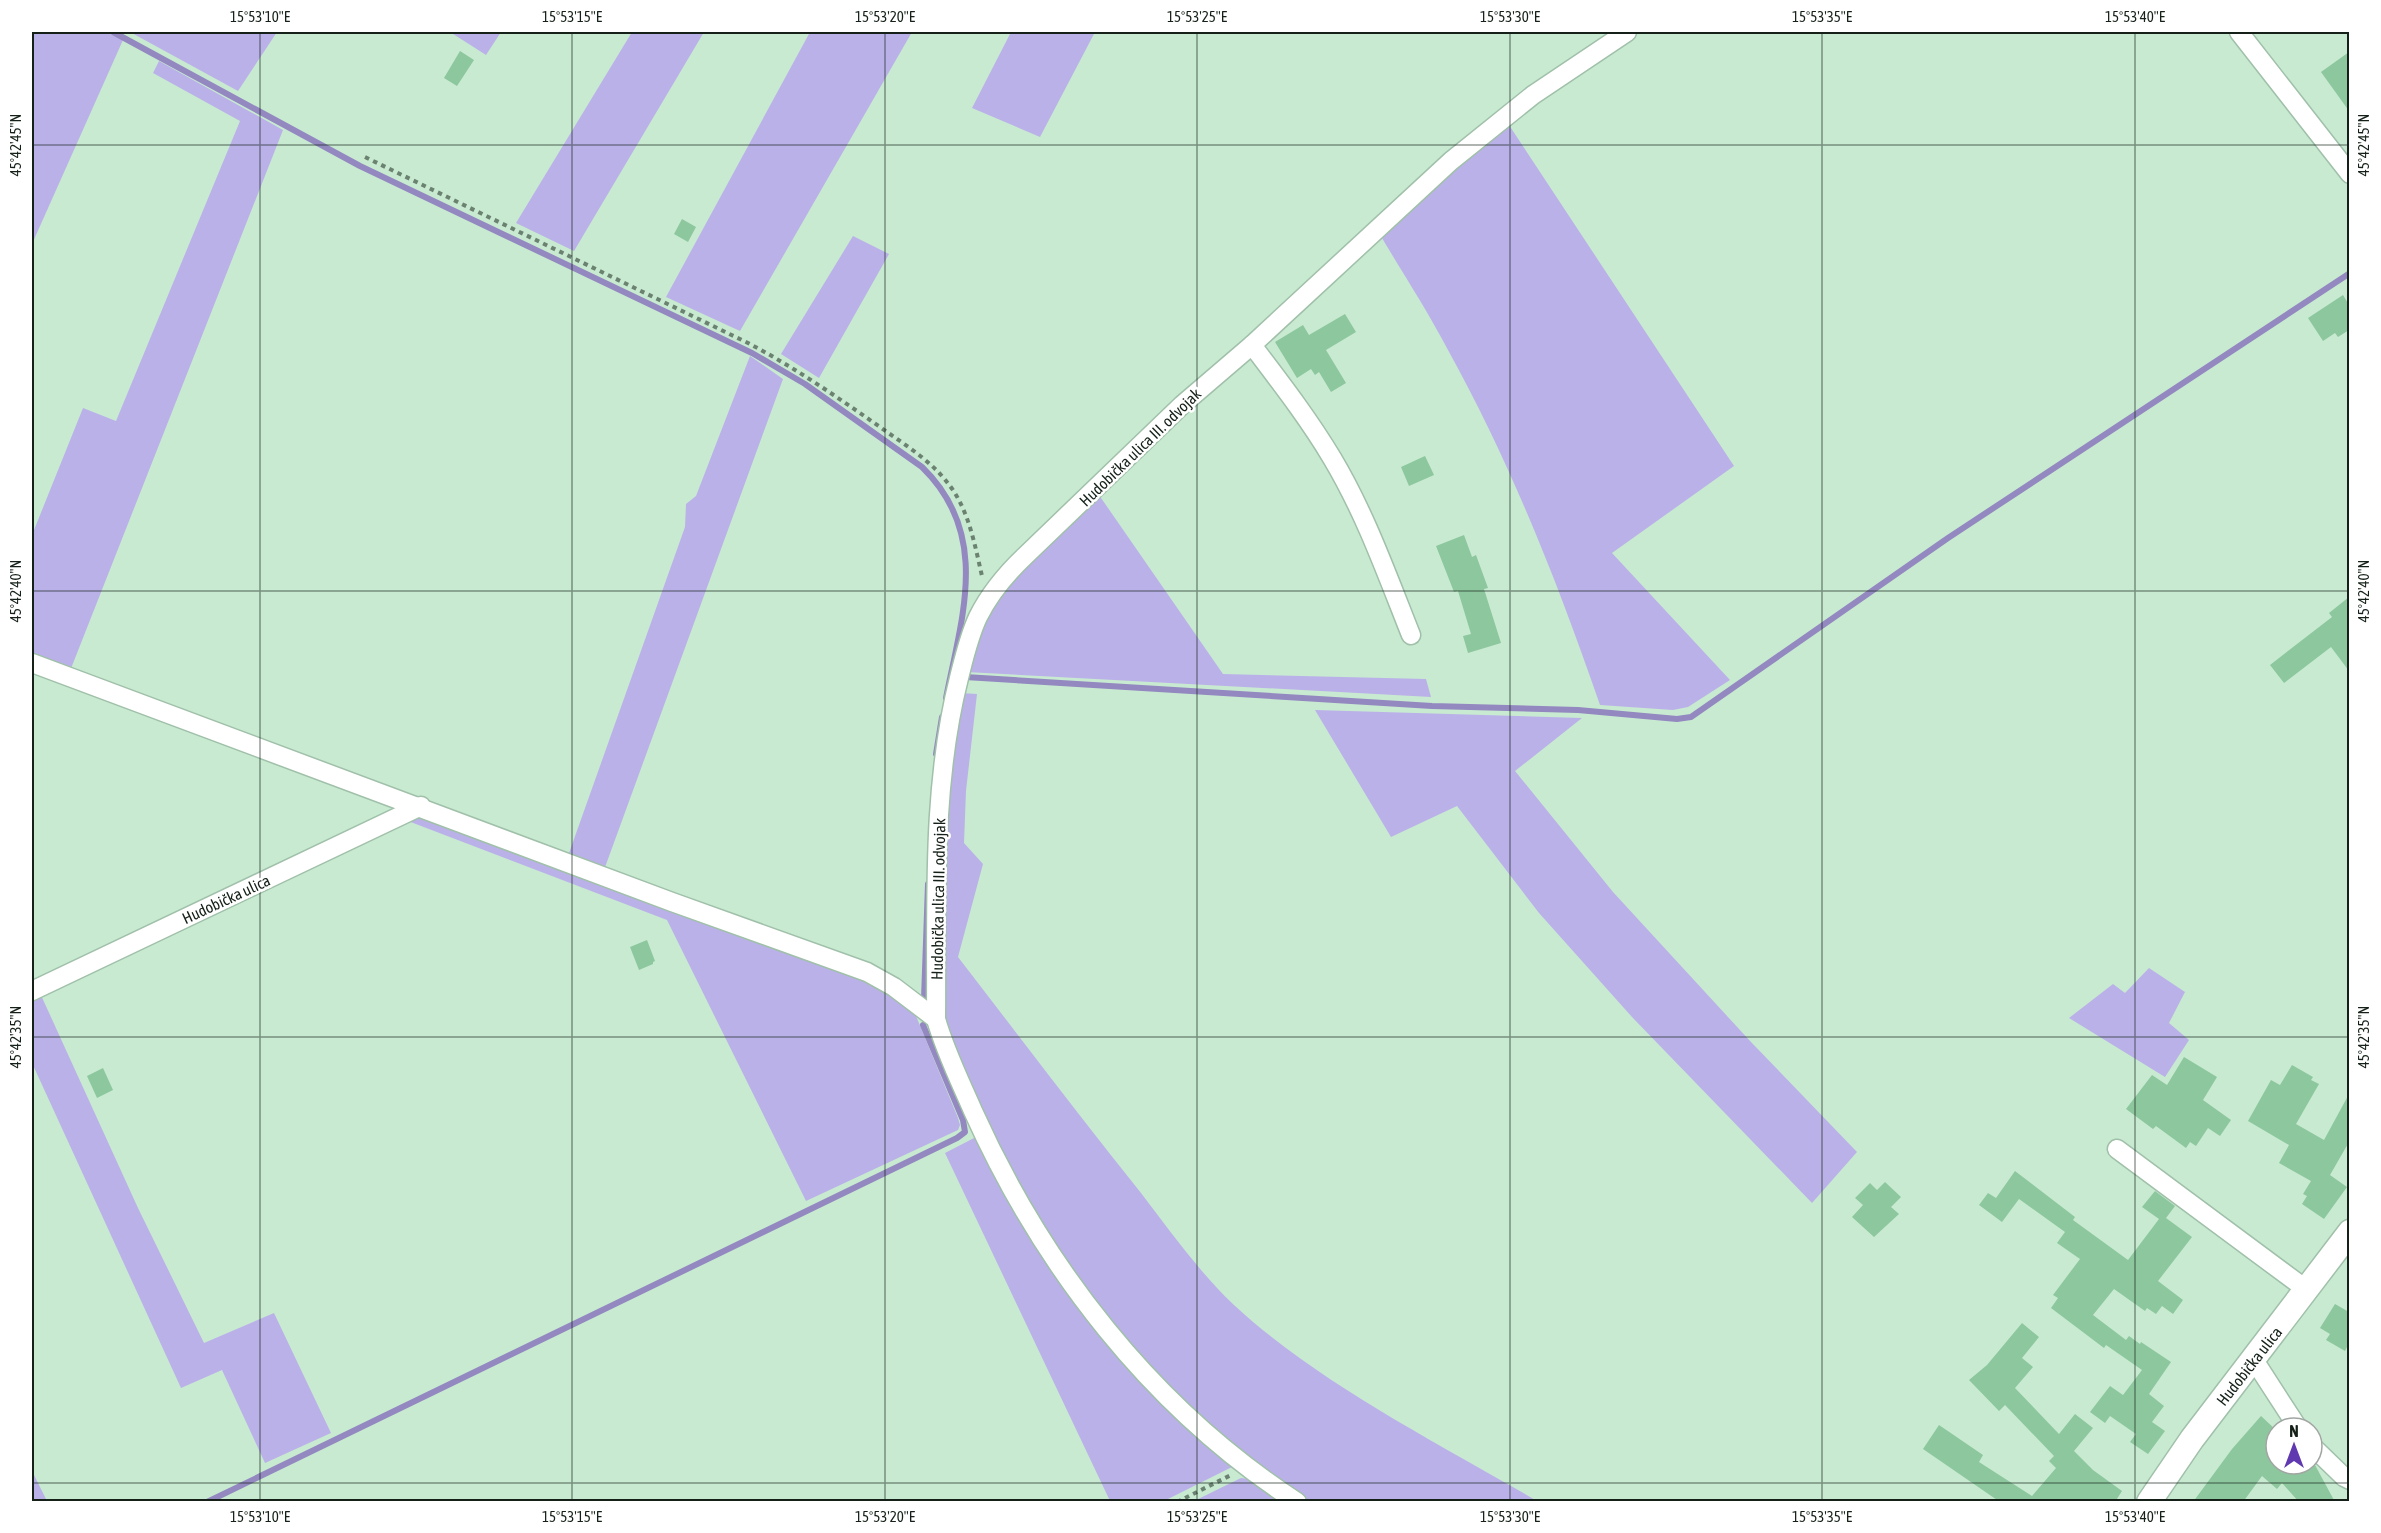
<svg xmlns="http://www.w3.org/2000/svg" width="2381" height="1533" viewBox="0 0 2381 1533" font-family="'Asap Condensed',sans-serif">
<rect width="100%" height="100%" fill="#c8ead1"/>
<g fill="#bbb1e9">
<path d="M32,32H106L123,40L32,244Z"/>
<path d="M130,32H277L238,91Z"/>
<path d="M450,32H501L486,55Z"/>
<path d="M632,32H704L574,251L516,223Z"/>
<path d="M810,32H912L740,331L666,297Z"/>
<path d="M1011,32H1095L1040,137L972,108Z"/>
<path d="M159,61L283,130L70,671L32,657V535L83,408L116,421L240,121L153,73Z"/>
<path d="M1507,122L1734,466L1612,553L1730,680L1688,707L1673,710L1600,705C1558,583 1511,464 1448,350C1427,310 1402,272 1379,233Z"/>
<path d="M853,236L889,254L819,378L781,354Z"/>
<path d="M750,356L783,379L604,870L568,856L685,527L686,504L696,496Z"/>
<path d="M1099,495L1223,674L1426,679L1431,697L966,672L980,629L1008,582Z"/>
<path d="M961,693L977,694L966,791L964,843L983,864L958,957C1019,1036 1079,1116 1141,1193C1170,1231 1199,1272 1234,1305C1318,1383 1438,1443 1537,1501H1308L1251,1462L1144,1366L1037,1224L989,1132L942,1018L946,793Z"/>
<path d="M1315,710L1582,718L1515,771L1613,892L1751,1042L1857,1152L1812,1203L1632,1017L1539,913L1457,806L1391,837Z"/>
<path d="M421,815L867,979L914,1011L958,1118L960,1125L958,1130L806,1201L667,920L408,821Z"/>
<path d="M2149,968L2185,992L2169,1023L2189,1040L2165,1077L2069,1018L2113,984L2125,993Z"/>
<path d="M40,993L138,1208L204,1343L274,1313L331,1433L265,1463L222,1370L181,1388L32,1063V997Z"/>
<path d="M976,1137L1027,1228L1188,1426L1232,1467L1164,1501H1110L945,1153Z"/>
<path d="M32,1471L47,1501H32Z"/>
<path d="M1241,1478L1250,1479L1284,1502H1192Z"/>
</g>
<g fill="none" stroke-linecap="round" stroke-linejoin="round">
<g stroke="#9388c0" stroke-width="6">
<path d="M113,32L360,166L752,353L805,384L922,467C991,534 962,616 946,698"/>
<path d="M965,677L1432,706L1578,710L1677,719L1691,717L1948,538L2350,273"/>
<path d="M936,754L942,717"/>
<path d="M924,999L928,884"/>
<path d="M207,1502L957,1138L965,1132L963,1120L923,1025"/>
</g>
</g>
<g fill="#8dc79e">
<path d="M460,51L474,60L457,86L444,78Z"/>
<path d="M2349,52V111L2321,72Z"/>
<path d="M682,219L696,227L688,242L674,234Z"/>
<path d="M2343,295L2349,305V330L2338,337L2335,333L2323,341L2308,318Z"/>
<path d="M1345,314L1356,332L1326,350L1346,383L1331,392L1319,372L1315,375L1311,369L1297,378L1275,342L1303,325L1309,335Z"/>
<path d="M1425,456L1434,475L1409,486L1401,467Z"/>
<path d="M1464,535L1472,557L1476,555L1488,588L1484,589L1501,643L1468,653L1463,636L1471,634L1458,591L1454,592L1436,546Z"/>
<path d="M2349,597V671L2331,647L2284,683L2270,665L2332,617L2329,613Z"/>
<path d="M647,940L655,961L653,962V964L639,970L630,947Z"/>
<path d="M2184,1057L2217,1077L2203,1100L2231,1120L2220,1136L2208,1128L2196,1146L2190,1142L2186,1148L2156,1126L2153,1129L2126,1109L2152,1075L2167,1085Z"/>
<path d="M2292,1065L2313,1077L2311,1080L2319,1084L2296,1124L2324,1140L2349,1094V1142L2330,1175L2347,1187L2324,1219L2302,1204L2307,1196L2303,1194L2311,1181L2279,1163L2289,1145L2248,1121L2271,1080L2280,1085Z"/>
<path d="M103,1068L113,1090L97,1098L87,1076Z"/>
<path d="M2015,1171L2075,1217L2073,1220L2128,1260L2159,1219L2142,1207L2155,1191L2175,1206L2166,1218L2192,1237L2158,1281L2183,1300L2173,1314L2162,1306L2156,1314L2147,1308L2145,1311L2114,1289L2093,1315L2126,1340L2129,1336L2140,1344L2141,1342L2171,1362L2149,1394L2164,1406L2152,1422L2165,1431L2148,1454L2130,1442L2136,1434L2110,1416L2105,1423L2090,1412L2110,1386L2123,1395L2142,1370L2106,1345L2104,1348L2051,1308L2058,1298L2053,1295L2080,1259L2057,1243L2065,1232L2019,1199L2002,1222L1979,1205L1988,1193L1996,1198Z"/>
<path d="M1885,1182L1901,1197L1891,1207L1899,1214L1874,1237L1852,1217L1863,1205L1855,1198L1870,1183L1877,1190Z"/>
<path d="M2335,1304L2349,1312V1343L2345,1351L2326,1340L2330,1334L2320,1328Z"/>
<path d="M2022,1323L2039,1337L2022,1358L2033,1367L2015,1388L2059,1434L2075,1414L2093,1428L2074,1451L2093,1470L2122,1491L2115,1502H2000L1923,1449L1939,1425L1983,1455L1979,1462L2032,1496L2056,1468L2049,1461L2054,1456L2005,1405L1999,1411L1969,1380L1987,1365Z"/>
<path d="M2261,1416L2276,1430V1464H2304L2310,1469L2315,1465L2335,1502H2299L2282,1483L2277,1489L2262,1476L2243,1502H2193L2232,1449Z"/>
</g>
<g fill="none" stroke-linecap="round" stroke-linejoin="round">
<defs>
<g id="minor">
<path d="M2239,32L2350,174"/>
<path d="M1252,345C1280,382 1308,418 1332,458C1365,513 1387,575 1411,635"/>
<path d="M32,663L672,902L867,972L894,987L936,1019"/>
<path d="M32,991L421,806"/>
<path d="M2117,1149L2307,1290"/>
<path d="M2254,1360L2298,1428"/>
<path d="M2312,1446L2344,1477L2350,1480"/>
<path d="M1297,1502C1152,1408 1043,1267 973,1111C960,1081 945,1051 936,1019C937,906 931,788 959,678C964,658 969,636 978,617C990,593 1006,574 1025,556L1182,405L1252,345L1451,161L1533,95L1627,32"/>
</g>
<path id="major" d="M2149,1502L2192,1439L2350,1232"/>
</defs>
<use href="#minor" stroke="#a0c0a9" stroke-width="21"/>
<use href="#major" stroke="#a0c0a9" stroke-width="27"/>
<g stroke="#6b8271" stroke-width="4" stroke-dasharray="4.5 4.5" stroke-linecap="butt">
<path d="M365,157L748,343C794,367 837,397 880,427C905,445 932,461 950,486C969,511 975,546 982,576"/>
<path d="M1177,1502L1231,1475"/>
</g>
<use href="#minor" stroke="#fff" stroke-width="18"/>
<use href="#major" stroke="#fff" stroke-width="24"/>
</g>
<path fill="none" stroke="#152118" stroke-width="1.5" stroke-opacity="0.45" d="M260,32V1502M572,32V1502M885,32V1502M1197,32V1502M1510,32V1502M1822,32V1502M2135,32V1502M32,145H2350M32,591H2350M32,1037H2350M32,1483H2350"/>
<g text-anchor="middle" stroke-width="5" stroke-linejoin="round" paint-order="stroke">
<g font-size="16" fill="#152118" stroke="#fff">
<text transform="translate(1140 447) rotate(-44)" y="6">Hudobička ulica III. odvojak</text>
<text transform="translate(226 899) rotate(-25)" y="6">Hudobička ulica</text>
<text transform="translate(938 899) rotate(-89)" y="6">Hudobička ulica III. odvojak</text>
<text transform="translate(2249 1366) rotate(-52)" y="6">Hudobička ulica</text>
</g>
</g>
<rect width="2381" height="1533" fill="none" stroke="#ffffff" stroke-width="66"/>
<g transform="translate(2294 1446)"><circle r="28" fill="#ffffff" stroke="#a1a6a3" stroke-width="1.5"/>
<path d="M0-4.5L10 22L0 15L-10 22Z" fill="#6039b1"/>
<text y="-9" font-size="16" font-weight="bold" text-anchor="middle" fill="#152118">N</text>
</g>
<rect x="33" y="33" width="2315" height="1467" fill="none" stroke="#152118" stroke-width="2"/>
<g font-size="15" text-anchor="middle" fill="#152118">
<text x="260" y="22">15°53'10"E</text>
<text x="572" y="22">15°53'15"E</text>
<text x="885" y="22">15°53'20"E</text>
<text x="1197" y="22">15°53'25"E</text>
<text x="1510" y="22">15°53'30"E</text>
<text x="1822" y="22">15°53'35"E</text>
<text x="2135" y="22">15°53'40"E</text>
<text transform="translate(16 145) rotate(-90)" y="5">45°42'45"N</text>
<text transform="translate(2364 145) rotate(-90)" y="5">45°42'45"N</text>
<text transform="translate(16 591) rotate(-90)" y="5">45°42'40"N</text>
<text transform="translate(2364 591) rotate(-90)" y="5">45°42'40"N</text>
<text transform="translate(16 1037) rotate(-90)" y="5">45°42'35"N</text>
<text transform="translate(2364 1037) rotate(-90)" y="5">45°42'35"N</text>
<text x="260" y="1522">15°53'10"E</text>
<text x="572" y="1522">15°53'15"E</text>
<text x="885" y="1522">15°53'20"E</text>
<text x="1197" y="1522">15°53'25"E</text>
<text x="1510" y="1522">15°53'30"E</text>
<text x="1822" y="1522">15°53'35"E</text>
<text x="2135" y="1522">15°53'40"E</text>
</g>
</svg>
